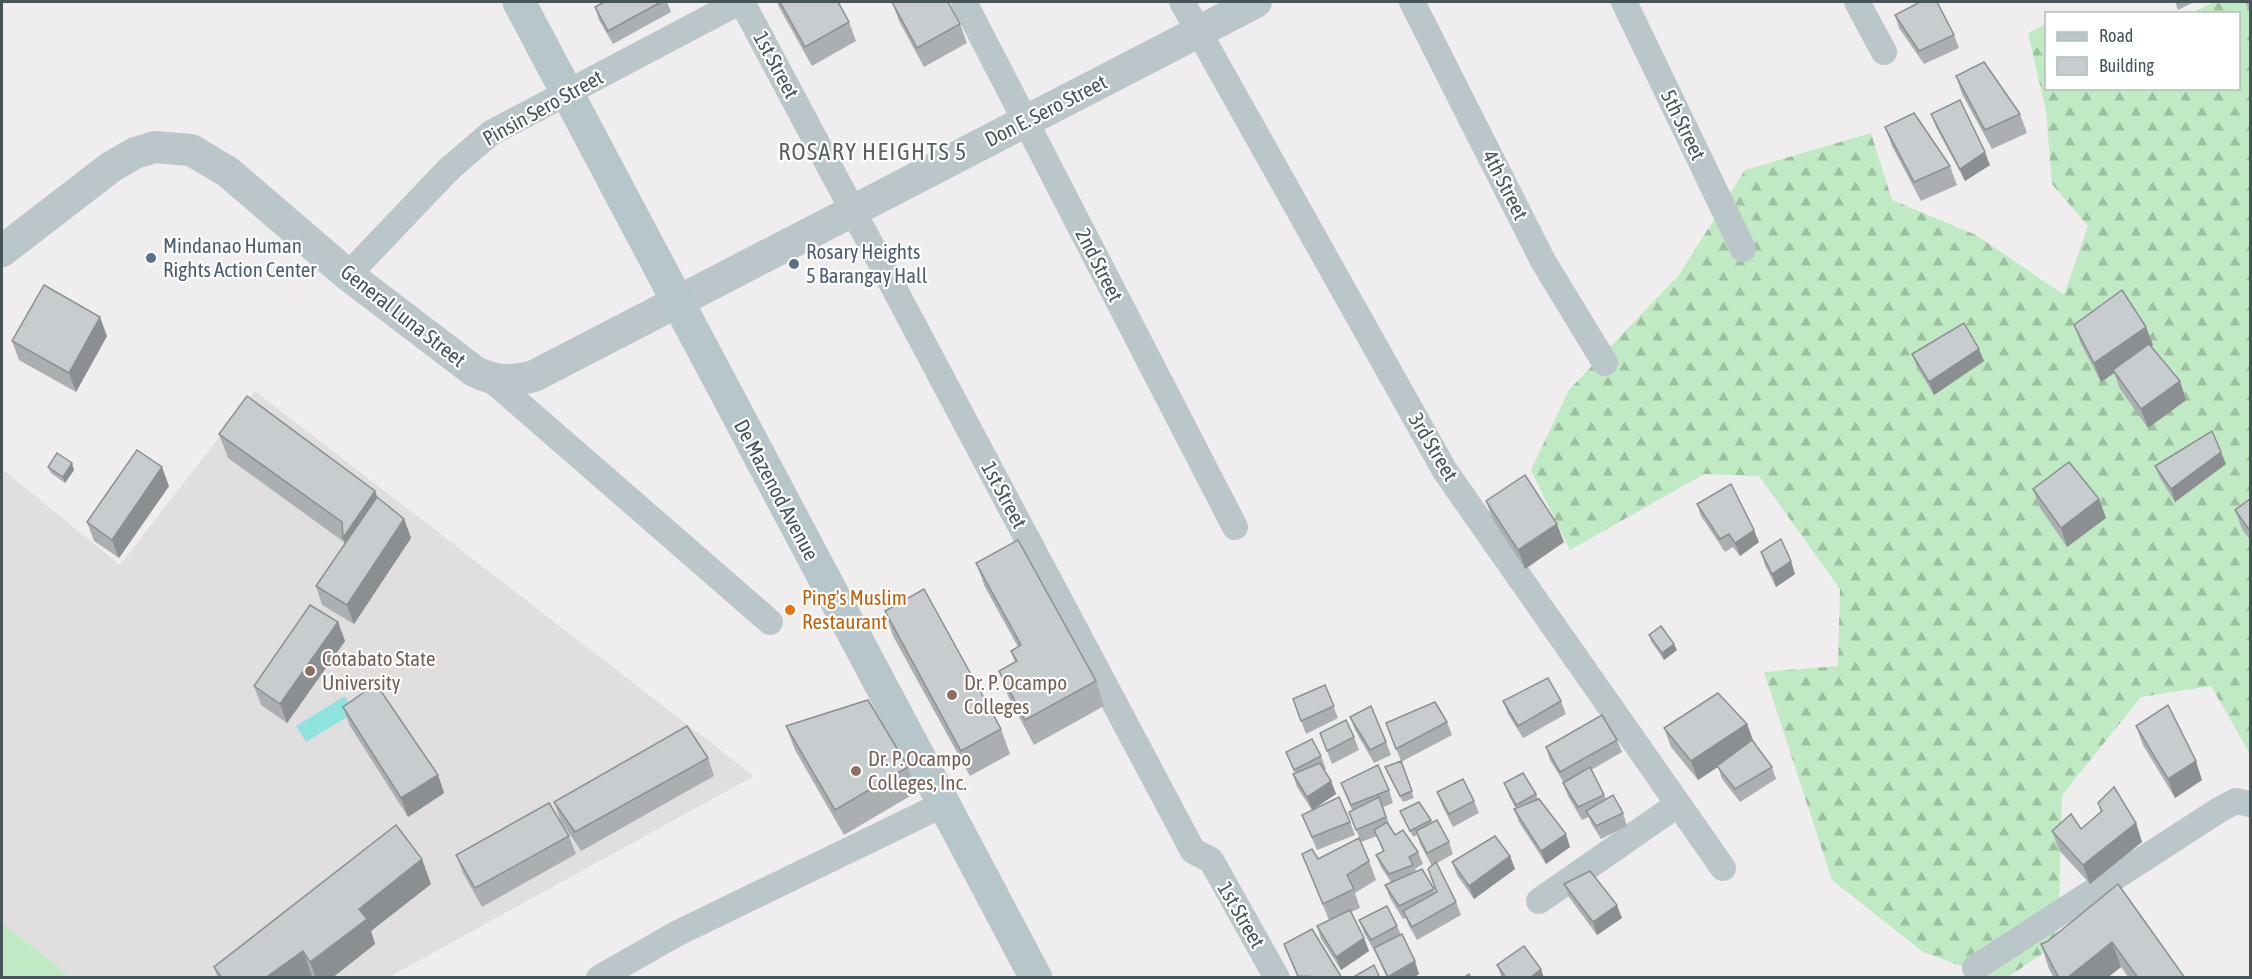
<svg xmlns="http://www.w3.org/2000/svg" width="2252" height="979" viewBox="0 0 2252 979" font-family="'Asap Condensed',sans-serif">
<defs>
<pattern id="forest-firs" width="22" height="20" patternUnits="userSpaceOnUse" patternTransform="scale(1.5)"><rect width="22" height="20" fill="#bfeac3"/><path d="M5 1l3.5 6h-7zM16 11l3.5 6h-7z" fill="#9dc0a1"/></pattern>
</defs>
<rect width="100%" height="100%" fill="#f0edee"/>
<path fill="#e1dedf" d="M255,391L754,776L389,977H2V469L120,565Z"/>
<path fill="#bfeac3" d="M2,923L70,977H2Z"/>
<path fill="url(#forest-firs)" d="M2215,2H2250V754L2211,686L2141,697L2062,795L2058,943L2008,977H1992L1923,952L1832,880L1764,672L1838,666L1840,589L1759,476L1704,474L1570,550L1531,470L1569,390L1679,275L1745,170L1871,133L1892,200L1976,235L2064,295L2088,226L2052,184L2046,111L2028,33L2046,24V88H2238V14L2191,13Z"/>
<path fill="#90e3dd" d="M345,696L355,712L306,742L296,726Z"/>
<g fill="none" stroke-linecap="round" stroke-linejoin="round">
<g stroke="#bac6c9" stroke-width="26">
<path d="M742,2L1193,851L1211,860L1277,978"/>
<path d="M964,2L1235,527"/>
<path d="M1182,2L1445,471L1723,868"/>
<path d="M1412,2L1543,261L1605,363"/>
<path d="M1624,2L1743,249"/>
<path d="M1857,2L1884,52"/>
<path d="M348,275L449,169L491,133L739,2"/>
<path d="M492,380L770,622"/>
<path d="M1539,901L1677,805"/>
<path d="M1975,968L2219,810L2236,801L2250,804"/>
<path d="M599,978L676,934L944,804"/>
</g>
<path stroke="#bac6c9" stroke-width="32" d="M2,251L111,167L135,153L155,147L191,150L228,172L348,275L474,371C496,382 510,382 534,376L1256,2"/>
<path stroke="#b7c6cb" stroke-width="33" d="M519,2L1036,978"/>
</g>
<g fill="#abafb2">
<path d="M604,2H667L671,12L613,44L599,20L595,7Z"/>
<path d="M777,2H838L849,22L856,41L812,66L779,7Z"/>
<path d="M892,2L960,24L967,43L924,67L899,21Z"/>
<path d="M2175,2H2194L2178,10Z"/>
<path d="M2245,2H2250V12Z"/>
<path d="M1895,15L1954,35L1959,48L1924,64L1899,28Z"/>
<path d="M1956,76L2020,114L2027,133L1992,149L1962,94Z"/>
<path d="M1931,114L1990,165L1965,181L1936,127Z"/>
<path d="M1885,127L1950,166L1957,185L1921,201L1892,146Z"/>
<path d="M2074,325L2146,327L2153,345L2151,347L2186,400L2148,428L2120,389L2114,373L2101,382L2081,344Z"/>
<path d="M107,336L76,392L19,360L12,341Z"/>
<path d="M1912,354L1984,361L1934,395L1917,367Z"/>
<path d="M219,434L375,491L377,497L404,519L411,538L354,624L322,605L316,586L345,544L344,542L228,458Z"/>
<path d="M2226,464L2175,502L2160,478L2155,466Z"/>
<path d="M48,467L74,470L65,483L51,473Z"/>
<path d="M169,486L119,558L94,541L87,522Z"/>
<path d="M2033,489L2099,499L2106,518L2067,547L2040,508Z"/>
<path d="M2250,499V540L2242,529L2235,510Z"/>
<path d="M1486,501L1564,542L1525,569L1493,520Z"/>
<path d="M1697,504L1759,542L1740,556L1733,547L1725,552L1701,516Z"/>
<path d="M1761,552L1795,574L1776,587L1765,565Z"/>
<path d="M976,563L1096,681L1104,706L1034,745L1008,696L999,671L1015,662L1011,651L1018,647L985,587Z"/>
<path d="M885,611L1001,729L1010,754L970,776L893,636Z"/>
<path d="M338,622L345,641L287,723L261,705L254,686Z"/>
<path d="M1649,635L1677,650L1664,660L1651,641Z"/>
<path d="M1325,685L1338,718L1306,734L1293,699Z"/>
<path d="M1503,701H1561L1566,714L1523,738L1508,714Z"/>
<path d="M343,707L438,775L444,793L408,817L350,726Z"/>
<path d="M1350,717L1386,742L1391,755L1374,763L1355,730Z"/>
<path d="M1447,722L1452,735L1401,762L1414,798L1403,802L1388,774L1385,767L1401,761L1386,723Z"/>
<path d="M1747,724L1754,743L1772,767L1776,779L1740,802L1722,779L1718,767L1698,780L1671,747L1664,728Z"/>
<path d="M786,726L908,767L917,792L844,835L795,750Z"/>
<path d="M2136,726L2202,780L2175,798L2143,745Z"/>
<path d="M1320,733L1354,737L1359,750L1332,764Z"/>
<path d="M1617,740L1622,752L1591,770L1606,799L1623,813L1627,826L1601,839L1591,823L1589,817L1582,820L1568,796L1563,783H1564L1550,760L1546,747Z"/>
<path d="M1286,752L1321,756L1326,769H1324L1331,781L1336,794L1312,810L1297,787L1293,774L1295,773Z"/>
<path d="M708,758L714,776L581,851L561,821L554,802Z"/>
<path d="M1341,783L1389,790L1393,803L1383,807L1390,827L1395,835L1418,852L1423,864L1415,869L1416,871L1434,889L1435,893L1436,892L1428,869L1432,866L1420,844L1417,835L1413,837L1400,811L1431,820L1432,823L1449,842L1453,854L1437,863L1456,902L1461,915L1417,940L1408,924L1406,918L1403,919L1390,898L1385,885L1391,882L1381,867L1376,855L1383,851L1377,836L1361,842L1349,812L1352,810Z"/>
<path d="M1504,783L1536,794L1538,799L1570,847L1546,864L1519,822L1514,809H1516L1509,796Z"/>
<path d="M1437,792L1474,801L1479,813L1453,827L1442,805Z"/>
<path d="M2098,803L2136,823L2142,842L2090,884L2059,850L2052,831L2081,829L2101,812Z"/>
<path d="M1302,815L1350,822L1355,835L1317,850Z"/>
<path d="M569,836L576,854L482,907L463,873L456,855Z"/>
<path d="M1302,854L1318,859L1369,861L1376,880L1355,893L1360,908L1351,912L1364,938L1369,951L1341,970L1321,939L1317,926L1329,920Z"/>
<path d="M1510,856L1515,869L1474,899L1457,875L1452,862Z"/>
<path d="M431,884L371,931L375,944L332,978H313L312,976L310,978H218L214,967Z"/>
<path d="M1564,884L1622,918L1597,935L1569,897Z"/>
<path d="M2118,884L2185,978H2129L2121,967L2107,978H2054L2049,969L2041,944L2048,941Z"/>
<path d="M1359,920L1397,926L1401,935L1419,974L1413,978H1387L1375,952L1364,933Z"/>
<path d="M1284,944L1342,978H1298Z"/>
<path d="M1497,965L1541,969L1544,978H1502Z"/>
</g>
<g fill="#8b8f91">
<path d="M1985,152L1990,165L1965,181L1960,169Z"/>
<path d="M100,317L107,336L76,392L69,373Z"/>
<path d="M2146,327L2153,345L2114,372L2113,370L2114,373L2101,382L2094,363Z"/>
<path d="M1979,349L1984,361L1934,395L1929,382Z"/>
<path d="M2180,381L2186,400L2148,428L2141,409Z"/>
<path d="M2221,452L2226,464L2175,502L2171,489Z"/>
<path d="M72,463L74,470L65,483L63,477Z"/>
<path d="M162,467L169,486L119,558L112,540Z"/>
<path d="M375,491L384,516L352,562L343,538Z"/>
<path d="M2099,499L2106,518L2067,547L2061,528Z"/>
<path d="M404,519L411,538L354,624L347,605Z"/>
<path d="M1557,524L1564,542L1525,569L1518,550Z"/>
<path d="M1754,530L1759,542L1740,556L1735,543Z"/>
<path d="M1791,561L1795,574L1776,587L1772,574Z"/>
<path d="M338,622L345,641L287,723L280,704Z"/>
<path d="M1674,644L1677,650L1664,660L1662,653Z"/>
<path d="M1747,724L1754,743L1698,780L1691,761Z"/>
<path d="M2196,761L2202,780L2175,798L2168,779Z"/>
<path d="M438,775L444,793L408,817L401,798Z"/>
<path d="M1331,781L1336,794L1312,810L1307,797Z"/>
<path d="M2136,823L2142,842L2090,884L2083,865Z"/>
<path d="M1566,834L1570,847L1546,864L1541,851Z"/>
<path d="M1510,856L1515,869L1474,899L1469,886Z"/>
<path d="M422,859L431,884L371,931L375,944L332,978H316L310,962L359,909Z"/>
<path d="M1617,905L1622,918L1597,935L1593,922Z"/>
<path d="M1364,938L1369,951L1341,970L1336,957Z"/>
<path d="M2112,942L2121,967L2107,978H2067Z"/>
<path d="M303,951L312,976L310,978H265Z"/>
<path d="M1415,961L1419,974L1413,978H1388Z"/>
<path d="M1541,969L1544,978H1530Z"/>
</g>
<g fill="#c7cccf" stroke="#8b8f91" stroke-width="1.5">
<path d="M604,2H661L608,31L595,7Z"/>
<path d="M780,2H838L849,22L805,47Z"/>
<path d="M892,2H948L960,24L917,48Z"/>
<path d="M1920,2H1937L1954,35L1919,51L1895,15Z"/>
<path d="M1984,62L2020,114L1985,130L1956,76Z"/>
<path d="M1960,100L1985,152L1960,169L1931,114Z"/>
<path d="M1914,113L1950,166L1914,182L1885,127Z"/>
<path d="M44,285L100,317L69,373L12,341Z"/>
<path d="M2122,290L2146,327L2094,363L2074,325Z"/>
<path d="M1964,323L1979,349L1929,382L1912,354Z"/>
<path d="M2149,344L2180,381L2141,409L2113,370Z"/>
<path d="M247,396L375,491L343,538L342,522L219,434Z"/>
<path d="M2212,431L2221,452L2171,489L2155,466Z"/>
<path d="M137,450L162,467L112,540L87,522Z"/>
<path d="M57,453L72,463L63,477L48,467Z"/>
<path d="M2069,462L2099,499L2061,528L2033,489Z"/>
<path d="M1525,475L1557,524L1518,550L1486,501Z"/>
<path d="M1731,484L1754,530L1735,543L1729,534L1720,539L1697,504Z"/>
<path d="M377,497L404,519L347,605L316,586Z"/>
<path d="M2250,499V531L2235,510Z"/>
<path d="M1781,539L1791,561L1772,574L1761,552Z"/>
<path d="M1018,540L1096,681L1025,720L999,671L1017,661L1011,651L1021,645L976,563Z"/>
<path d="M924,589L1001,729L961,751L885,611Z"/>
<path d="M310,605L338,622L280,704L254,686Z"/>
<path d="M1661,626L1674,644L1662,653L1649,635Z"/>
<path d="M1548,678L1561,701L1518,726L1503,701Z"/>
<path d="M376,684L438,775L401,798L343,707Z"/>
<path d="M1325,685L1334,706L1301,721L1293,699Z"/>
<path d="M1718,693L1747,724L1691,761L1664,728Z"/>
<path d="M868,700L908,767L835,810L786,726Z"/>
<path d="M1435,702L1447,722L1396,749L1386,723Z"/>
<path d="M2168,705L2196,761L2168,779L2136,726Z"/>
<path d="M1371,706L1386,742L1370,750L1350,717Z"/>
<path d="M1602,715L1617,740L1560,772L1546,747Z"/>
<path d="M1346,720L1354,737L1327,751L1320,733Z"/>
<path d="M687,726L708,758L575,832L554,802Z"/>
<path d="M1312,739L1321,756L1294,770L1286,752Z"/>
<path d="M1752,740L1772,767L1735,789L1717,766Z"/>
<path d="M1401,761L1412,791L1400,796L1385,767Z"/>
<path d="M1320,763L1331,781L1307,797L1293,774Z"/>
<path d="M1378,765L1389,790L1351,805L1341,783Z"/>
<path d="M1590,767L1604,795L1578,807L1563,783Z"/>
<path d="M1523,773L1536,794L1516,805L1504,783Z"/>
<path d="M1463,779L1474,801L1449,814L1437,792Z"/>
<path d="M2114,787L2136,823L2083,865L2052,831L2071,814L2081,829L2102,811L2098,803Z"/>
<path d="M1613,795L1623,813L1596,826L1586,811Z"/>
<path d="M1339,797L1350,822L1312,837L1302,815Z"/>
<path d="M1379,797L1386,817L1356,830L1349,812Z"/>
<path d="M1539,799L1566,834L1541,851L1514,809Z"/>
<path d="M1419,802L1431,820L1410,831L1400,811Z"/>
<path d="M549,803L569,836L475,888L456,855Z"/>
<path d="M1437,820L1449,842L1427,853L1416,831Z"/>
<path d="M1387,822L1395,835L1403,830L1418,852L1409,857L1413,865L1389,874L1376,855L1384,851L1374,830Z"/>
<path d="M396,825L422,859L359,909L367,919L310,962L303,951L265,978H222L214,967Z"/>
<path d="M1495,836L1510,856L1469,886L1452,862Z"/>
<path d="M1359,838L1369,861L1347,875L1354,889L1323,904L1302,854L1312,849L1318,859Z"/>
<path d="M1436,862L1456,902L1412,927L1403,911L1437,892L1428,869Z"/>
<path d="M1422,869L1434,889L1399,906L1385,885Z"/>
<path d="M1590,871L1617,905L1593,922L1564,884Z"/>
<path d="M2118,884L2185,978H2138L2112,942L2067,978H2059L2041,944L2048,941Z"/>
<path d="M1387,906L1397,926L1371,940L1359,920Z"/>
<path d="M1350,910L1364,938L1336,957L1317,926Z"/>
<path d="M1312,929L1342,978L1298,976L1284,944Z"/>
<path d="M1402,934L1415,961L1388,977L1374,948Z"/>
<path d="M1524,946L1541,969L1530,978H1506L1497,965Z"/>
<path d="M1374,965L1380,978H1356L1355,976Z"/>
<path d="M1469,974L1471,978H1463Z"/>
</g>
<g fill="#5c6f8a" stroke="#fff" stroke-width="2">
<circle cx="151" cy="258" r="6"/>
<circle cx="794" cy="264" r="6"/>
</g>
<circle fill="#e8710a" stroke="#fff" stroke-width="2" cx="790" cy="610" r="6"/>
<g fill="#8d6e63" stroke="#fff" stroke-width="2">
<circle cx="310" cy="671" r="6"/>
<circle cx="952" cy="695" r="6"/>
<circle cx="856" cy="771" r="6"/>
</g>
<g text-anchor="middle" stroke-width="4.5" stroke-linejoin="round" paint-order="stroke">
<g font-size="21" fill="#475559" stroke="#fff">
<text transform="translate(776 65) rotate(62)" y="7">1st Street</text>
<text transform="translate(543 108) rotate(-29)" y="7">Pinsin Sero Street</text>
<text transform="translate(1046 111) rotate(-27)" y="7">Don E. Sero Street</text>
<text transform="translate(1683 125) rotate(64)" y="7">5th Street</text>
<text transform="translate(1505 185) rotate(63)" y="7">4th Street</text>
<text transform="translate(1099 265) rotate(63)" y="7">2nd Street</text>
<text transform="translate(403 316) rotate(38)" y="7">General Luna Street</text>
<text transform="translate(1433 447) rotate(59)" y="7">3rd Street</text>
<text transform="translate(776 490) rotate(62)" y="7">De Mazenod Avenue</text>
<text transform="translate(1004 495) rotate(62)" y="7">1st Street</text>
<text transform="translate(1241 915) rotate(60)" y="7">1st Street</text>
</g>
<g font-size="21" fill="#4e5e75" stroke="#fff" text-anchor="start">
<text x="163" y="253">Mindanao Human<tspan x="163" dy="24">Rights Action Center</tspan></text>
<text x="806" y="259">Rosary Heights<tspan x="806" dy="24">5 Barangay Hall</tspan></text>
</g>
<g font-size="21" fill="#c56008" stroke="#fff" text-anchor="start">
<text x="802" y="605">Ping's Muslim<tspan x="802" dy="24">Restaurant</tspan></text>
</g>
<g font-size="21" fill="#785e54" stroke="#fff" text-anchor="start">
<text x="322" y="666">Cotabato State<tspan x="322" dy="24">University</tspan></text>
<text x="964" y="690">Dr. P. Ocampo<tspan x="964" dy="24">Colleges</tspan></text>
<text x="868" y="766">Dr. P. Ocampo<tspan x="868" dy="24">Colleges, Inc.</tspan></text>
</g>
<g font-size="24" letter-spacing="1.5" fill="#5b6061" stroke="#fff">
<text x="873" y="160">ROSARY HEIGHTS 5</text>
</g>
</g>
<rect width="2252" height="979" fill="none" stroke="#475559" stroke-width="6"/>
<rect x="2045" y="12" width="195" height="78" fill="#ffffff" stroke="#b5bbbd" stroke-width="1.5"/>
<rect x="2057" y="32" width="30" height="9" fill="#b7c6cb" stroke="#b5bbbd" stroke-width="1.5"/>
<text x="2099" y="42" font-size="18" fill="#475559">Road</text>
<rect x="2057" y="57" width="30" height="18" fill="#c7cccf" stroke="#b5bbbd" stroke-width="1.5"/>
<text x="2099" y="72" font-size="18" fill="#475559">Building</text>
</svg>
